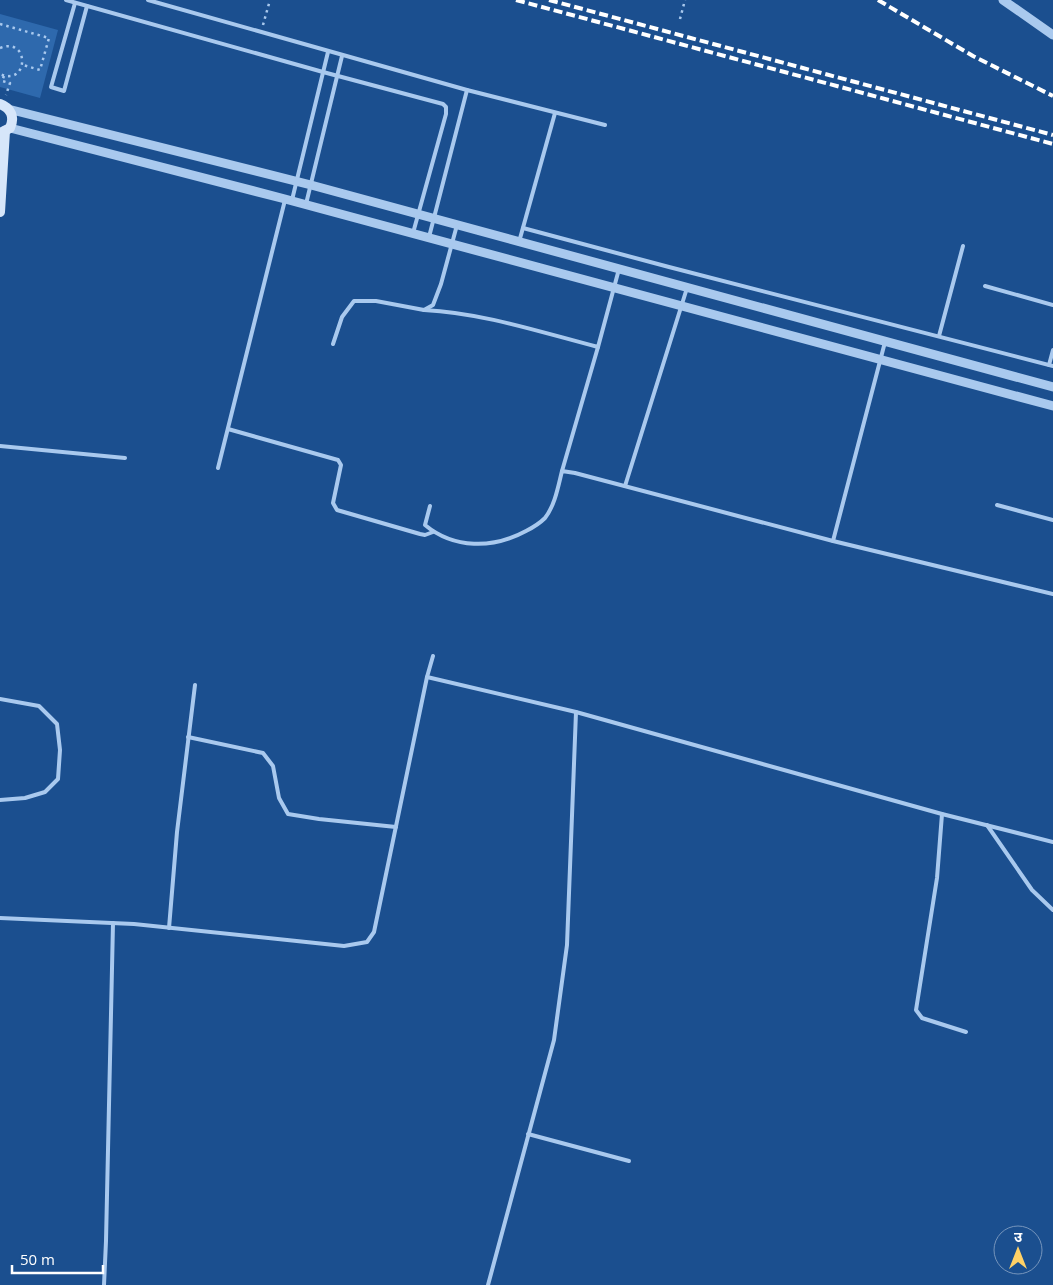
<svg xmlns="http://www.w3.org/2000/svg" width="1053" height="1285" viewBox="0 0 1053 1285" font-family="'Open Sans','Noto Sans Devanagari',sans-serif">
<rect width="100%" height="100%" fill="#1b4f8f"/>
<path fill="#2e69ad" d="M0,14L58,30L40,98L0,87Z"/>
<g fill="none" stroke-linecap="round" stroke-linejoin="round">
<g stroke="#a9c9ee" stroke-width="2.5" stroke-dasharray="2.5 4" stroke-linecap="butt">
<path d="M680,19L685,0"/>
<path d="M0,24L49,38L40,70L23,65"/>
<path d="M263,25L270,0"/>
<path d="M0,48C30,36 29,87 0,74"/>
<path d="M4,76L2,81L10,83L6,95"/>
</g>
<g stroke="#a9c9ee" stroke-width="4">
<path d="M66,0L323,72L443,104L446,107V114L413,233"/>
<path d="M148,0L467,90L429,237"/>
<path d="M75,3L51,87L64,91L87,6"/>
<path d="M467,90L605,125"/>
<path d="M292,200L328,52"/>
<path d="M306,204L342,56"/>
<path d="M523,228L669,267L1053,366"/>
<path d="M519,242L555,113"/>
<path d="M985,286L1053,305"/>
<path d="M424,310C483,313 540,332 598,347L619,269"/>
<path d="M939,336L963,246"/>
<path d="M333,344L342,317L354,301H376L424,310L433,305L441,284L457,225"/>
<path d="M1049,365L1053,350"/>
<path d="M228,429L338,460L341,465L333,503L337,510L420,534L425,535L433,532"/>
<path d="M0,446L125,458"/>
<path d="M218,468L285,200"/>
<path d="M562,471L598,347"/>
<path d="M625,486L687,288"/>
<path d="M997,505L1053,520"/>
<path d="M430,506L425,525C454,549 493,549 526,531C532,528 540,523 545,518C555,505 558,487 562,471L575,473L833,541L1053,594"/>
<path d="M833,541L885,342"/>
<path d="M427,677L576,712L942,814L1053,842"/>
<path d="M0,699L39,706L57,724L60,750L58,779L45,792L25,798L0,800"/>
<path d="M188,737L263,753L273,766L279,798L288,814L319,819L396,827"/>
<path d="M942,814L937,878L916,1010L922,1018L966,1032"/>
<path d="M987,825L1032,890L1053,910"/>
<path d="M0,918L134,924L344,946L367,942L374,932L427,677L433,656"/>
<path d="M169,928L177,832L195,685"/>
<path d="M528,1134L629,1161"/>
<path d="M104,1285L106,1241L113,923"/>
<path d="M488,1285L554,1040L567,945L576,712"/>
</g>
<g stroke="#a9c9ee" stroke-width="9">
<path d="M1003,0L1053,35"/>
<path d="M8,109L311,185L1053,387"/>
<path d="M10,128L285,199L1053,406"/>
</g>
<g stroke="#d6e6fa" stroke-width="10">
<path d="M0,104C11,108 15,117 10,128L0,133"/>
<path d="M0,212L5,131"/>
</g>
<g stroke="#fff" stroke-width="4" stroke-dasharray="9 4" stroke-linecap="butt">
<path d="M516,0L1053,144"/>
<path d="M549,0L1053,135"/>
<path d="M878,0L973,56L1053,96"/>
</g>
</g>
<g transform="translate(1018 1250)"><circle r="24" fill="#1b4f8f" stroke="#7695bc"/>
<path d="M0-4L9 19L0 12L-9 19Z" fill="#ffd166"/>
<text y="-8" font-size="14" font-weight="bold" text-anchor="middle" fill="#ffffff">उ</text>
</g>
<path d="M12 1265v8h91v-8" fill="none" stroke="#ffffff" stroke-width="2.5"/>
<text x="20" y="1265" font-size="15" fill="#ffffff" stroke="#1b4f8f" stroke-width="4" paint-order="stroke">50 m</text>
</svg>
